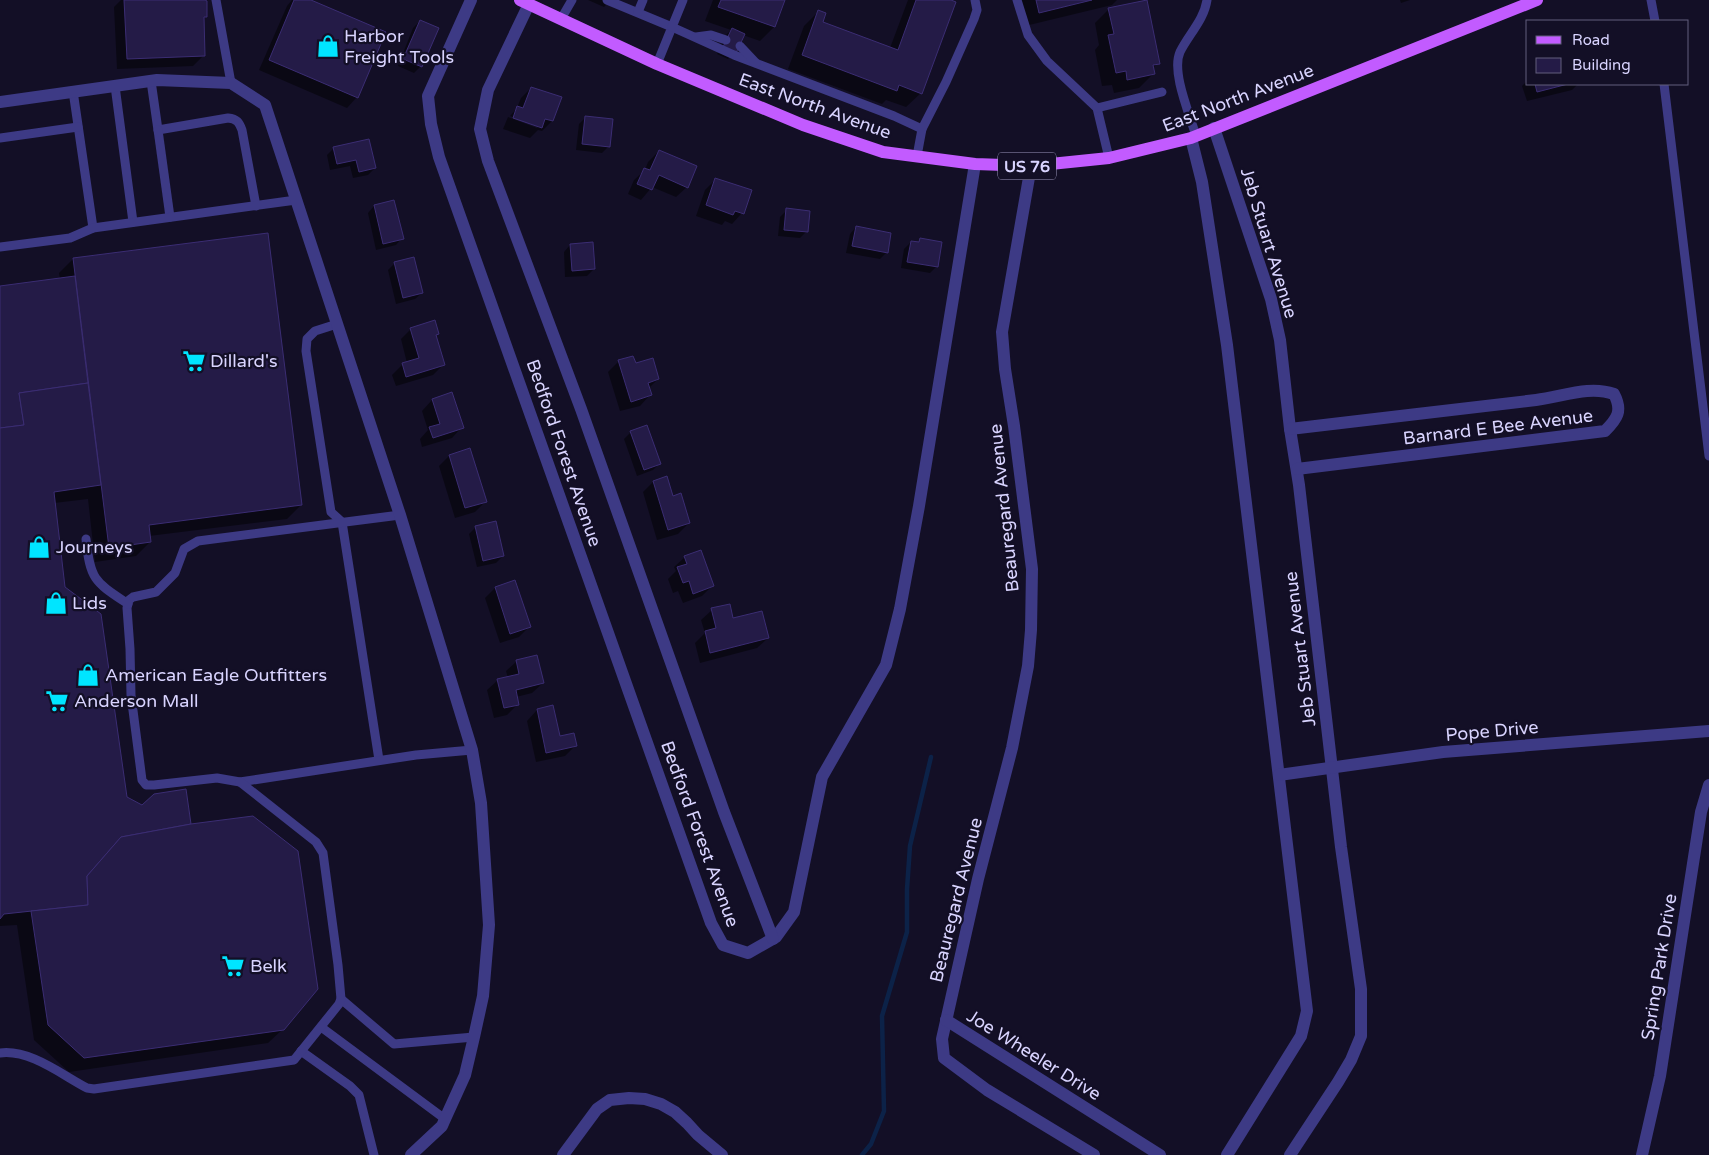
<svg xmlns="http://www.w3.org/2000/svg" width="1709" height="1155" viewBox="0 0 1709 1155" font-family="'Varela Round',sans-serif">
<rect width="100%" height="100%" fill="#130f26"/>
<g fill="#0007">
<path d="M121,0H203L206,16L203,20V56L193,66L117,69L114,7Z"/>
<path d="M292,0H308L357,97L347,108L259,70L287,6Z"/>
<path d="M588,0H611L604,7Z"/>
<path d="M713,0H783L774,27L760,41L743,35L735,52L728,59L717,54L725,36L731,30L705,21Z"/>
<path d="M908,0H947L921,93L906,107L886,100L882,104L788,69L804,26L818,12L821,23L890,48Z"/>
<path d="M1019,0H1117L1112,5L1025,26Z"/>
<path d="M1400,0H1410L1401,3Z"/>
<path d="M1109,9L1158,63L1152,69L1153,74L1139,88L1114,93L1112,85L1102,86L1095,50L1099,45L1095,23Z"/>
<path d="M420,21L421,66L414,73L398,66L413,28Z"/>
<path d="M1528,80V84H1578L1572,90L1527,101L1522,86Z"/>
<path d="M531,88L552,121L542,131L538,130L530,138L503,129L508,117L537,128L539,126L510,116L517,108L521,98Z"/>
<path d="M586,117L608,147L602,153L576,150L579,124Z"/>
<path d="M334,148L375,168L368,175L353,178L350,166L330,170L327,155Z"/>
<path d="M659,151L687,187L676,197L652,187L641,200L628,194L634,180L645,170L648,162Z"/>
<path d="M716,179L742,213L732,224L725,221L722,225L696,216L705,190Z"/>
<path d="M374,206L402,238L396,245L376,250L368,213Z"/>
<path d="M787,210L807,231L800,238L778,236L780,217Z"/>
<path d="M856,227L886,253L880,259L846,253L850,234Z"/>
<path d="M920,240L937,266L930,273L901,268L904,249L911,242L917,243Z"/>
<path d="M570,245L594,269L587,276L565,277L564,252Z"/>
<path d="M73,259L301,505L287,519L149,536L150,542L136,556L95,562L88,499L54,503L64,588L126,798L189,826L283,1029L268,1043L69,1072L34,1040L17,925L0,926V287L60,279L59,273Z"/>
<path d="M395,263L422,293L415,299L396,304L388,270Z"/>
<path d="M411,329L438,334L435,336L444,364L433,375L396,386L392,375L403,364L407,363L401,339Z"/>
<path d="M619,361L635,365L658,379L648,389L650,395L640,406L620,411L608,372Z"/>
<path d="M432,400L462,427L452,438L422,447L420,439L428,430L422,411Z"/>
<path d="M631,432L660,463L653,470L637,476L624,439Z"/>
<path d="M469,449L485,502L475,512L455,518L439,466L449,456Z"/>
<path d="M653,482L689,523L678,534L657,540L643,492Z"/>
<path d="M476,527L503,556L496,563L477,567L469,534Z"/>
<path d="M685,557L712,586L702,596L683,603L678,591L673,593L668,579L676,571L674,567Z"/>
<path d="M495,588L530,626L519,637L500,643L485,598Z"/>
<path d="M712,610L733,620L768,638L757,648L700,663L695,643L705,633L701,620Z"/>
<path d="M517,661L543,683L532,693L516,697L518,704L507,715L494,718L487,690L498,680L508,678L506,671Z"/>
<path d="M552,707L559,737L576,745L565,756L536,762L527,721L537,710Z"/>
</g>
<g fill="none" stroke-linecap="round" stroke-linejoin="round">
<path stroke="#0c2248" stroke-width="4.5" d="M862,1155L871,1144L884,1111L882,1016L907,932V889L910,846L931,757"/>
</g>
<g fill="#241b47" stroke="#3b2d73">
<path d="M124,0H205L207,1V17H204L205,56L127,59Z"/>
<path d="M294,0H311L386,32L358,98L269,60Z"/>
<path d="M721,0H785L775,27L718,7Z"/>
<path d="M916,0H951L956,2L922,94L899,85L897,91L802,55L818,10L826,13L823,22L898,50Z"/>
<path d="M1036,0H1092L1039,13Z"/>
<path d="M1147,0L1160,64L1153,65L1155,74L1127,80L1126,71L1116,73L1108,35L1114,34L1108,8Z"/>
<path d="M420,20L439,28L422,67L403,59Z"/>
<path d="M732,28L745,34L736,53L723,47Z"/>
<path d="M1535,84H1568L1537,92Z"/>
<path d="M531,87L562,97L553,121L545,119L542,128L513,118L517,106L523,108Z"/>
<path d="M585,116L613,119L610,147L582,144Z"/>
<path d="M369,139L376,168L359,172L356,160L337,164L333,147Z"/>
<path d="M659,150L697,166L688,188L659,175L652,190L637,184L644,168L650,170Z"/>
<path d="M715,178L752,190L744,214L735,211L733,215L706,205Z"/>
<path d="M394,200L404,239L383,244L374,205Z"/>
<path d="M786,208L810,211L808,232L784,230Z"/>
<path d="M856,226L891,233L888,253L852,246Z"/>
<path d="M268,233L302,505L149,525L151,542L109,548L73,258Z"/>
<path d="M920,238L942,242L938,267L907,262L911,241L919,242Z"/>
<path d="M593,242L595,269L572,271L570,244Z"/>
<path d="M414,257L423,293L403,298L394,262Z"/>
<path d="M75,276L88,383L19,393L24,425L0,428V286Z"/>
<path d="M435,320L439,334L436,335L445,365L406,377L402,363L419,358L410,328Z"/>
<path d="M633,356L636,363L653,358L659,379L648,383L652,395L631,402L618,360Z"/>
<path d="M88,383L101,485L54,492L65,587L101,614L127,797L142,805L154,794L186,789L191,824L121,837L87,876L88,905L4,914L0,919V428L24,425L19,393Z"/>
<path d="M452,392L464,428L433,438L429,427L440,424L432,399Z"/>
<path d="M647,425L661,464L644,470L630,431Z"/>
<path d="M470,448L487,502L465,508L449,455Z"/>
<path d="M667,476L673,496L681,493L690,523L668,530L653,481Z"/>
<path d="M496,521L504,556L483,561L475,526Z"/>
<path d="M701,550L714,586L693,594L689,581L683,583L677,567L687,564L684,556Z"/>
<path d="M515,580L531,627L510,634L495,587Z"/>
<path d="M730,604L733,618L762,611L769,638L710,653L705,631L716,628L711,608Z"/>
<path d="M537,655L544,683L516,690L519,705L504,708L497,679L519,674L516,660Z"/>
<path d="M553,705L560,736L574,733L577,746L546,753L537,709Z"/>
<path d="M253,816L298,851L318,989L284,1030L84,1058L48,1025L31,911L88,905L87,876L121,837L191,824Z"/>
</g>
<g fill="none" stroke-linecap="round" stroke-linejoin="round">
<g stroke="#3d3a85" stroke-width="9">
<path d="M216,0L231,83"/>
<path d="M607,0L672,27L657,64"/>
<path d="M683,0L672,27L734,55L894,116L922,129"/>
<path d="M1017,0L1028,35L1047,61L1097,108L1109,158"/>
<path d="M1651,0L1655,21"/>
<path d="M638,12L643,0"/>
<path d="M561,19L572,0"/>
<path d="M696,37L711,35L726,40"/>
<path d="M740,46L756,63"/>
<path d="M151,81L158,130L228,118C237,119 239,122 242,130L256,206"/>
<path d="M1664,84L1709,456"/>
<path d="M115,86L133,222"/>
<path d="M73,91L93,228"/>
<path d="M1097,108L1162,92"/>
<path d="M158,130L170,217"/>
<path d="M1196,136C1190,115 1171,72 1180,52C1189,34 1204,20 1207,0"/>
<path d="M0,138L78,127"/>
<path d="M917,156L922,129L946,82L974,19L977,10L975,0"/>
<path d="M0,247L70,238L93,228L296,200"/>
<path d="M337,324L315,331L307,339L306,351L331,512L342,522L379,760"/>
<path d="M400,515L198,541L184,549L175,573L156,592L133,597L129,600L127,608L130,649L131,695L142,780L146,785H154L217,778L240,782L416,755L472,750"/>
<path d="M86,539C90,580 95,582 128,604"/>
<path d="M341,999L394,1044L474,1037"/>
<path d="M321,1027L445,1119"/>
<path d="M301,1051L350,1086L359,1095L374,1155"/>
<path d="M0,1053C30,1049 62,1075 87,1088L94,1089L294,1060L339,1004L341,999L338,965L323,853L316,842L240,782"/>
</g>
<g stroke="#3d3a85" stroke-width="12">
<path d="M471,0L428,96L431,124L439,157L711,923L723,945L748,953L776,937L794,912L822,777L886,665L900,609L919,506L975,164"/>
<path d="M529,4L488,90L480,129L488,161L581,409L724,812L773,939"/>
<path d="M0,102L157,80L231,83L265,105L400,515L472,750L481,803L489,925L483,996L474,1037L465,1075L445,1119L442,1126L411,1155"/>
<path d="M1214,128L1271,299L1280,340L1290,429L1299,485L1341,847L1361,989V1036L1351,1060L1338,1082L1290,1155"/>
<path d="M1191,138L1202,182L1227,345L1307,1011L1301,1036L1227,1155"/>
<path d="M1031,166L1002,332L1005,369L1014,426L1032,569L1031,630L1028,666L1012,748L978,879L942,1039L944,1058L987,1090L1094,1155"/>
<path d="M1290,429C1372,419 1454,410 1536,400C1562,397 1589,385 1614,394C1623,411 1617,419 1605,431L1297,469"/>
<path d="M1279,775L1443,752L1709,731"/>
<path d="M946,1020L1160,1155"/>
<path d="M563,1155L597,1109L610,1100L629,1098L645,1099L661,1104L675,1112L687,1123L698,1135L722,1155"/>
<path d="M1642,1155L1660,1076L1701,812L1709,785"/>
</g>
<path stroke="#c25bff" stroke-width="12" d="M520,0L657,64L803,125L883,152L975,164L1031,166L1109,158L1191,138L1537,0"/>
</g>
<defs>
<symbol id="shop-bare" viewBox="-9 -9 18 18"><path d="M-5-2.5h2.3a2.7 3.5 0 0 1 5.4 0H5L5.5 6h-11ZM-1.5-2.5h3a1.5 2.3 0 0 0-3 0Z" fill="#00e5ff" stroke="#130f26" stroke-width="2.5" paint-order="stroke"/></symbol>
<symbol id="supermarket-bare" viewBox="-9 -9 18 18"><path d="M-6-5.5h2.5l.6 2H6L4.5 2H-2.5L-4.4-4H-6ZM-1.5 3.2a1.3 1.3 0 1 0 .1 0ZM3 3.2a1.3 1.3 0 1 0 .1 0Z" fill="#00e5ff" stroke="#130f26" stroke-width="2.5" paint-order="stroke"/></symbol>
</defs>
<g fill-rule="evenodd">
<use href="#shop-bare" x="312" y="30" width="32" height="32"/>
<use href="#supermarket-bare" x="178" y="345" width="32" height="32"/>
<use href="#shop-bare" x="23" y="531" width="32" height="32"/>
<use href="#shop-bare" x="40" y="587" width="32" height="32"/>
<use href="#shop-bare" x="72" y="659" width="32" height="32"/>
<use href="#supermarket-bare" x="41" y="685" width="32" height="32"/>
<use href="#supermarket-bare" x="217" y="950" width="32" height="32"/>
</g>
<g text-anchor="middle" stroke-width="4.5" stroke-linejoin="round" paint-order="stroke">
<rect fill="#130f26" stroke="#9e99be" stroke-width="1" x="998" y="152.5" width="58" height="27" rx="4"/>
<g font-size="16" font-weight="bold" fill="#d9d4ff">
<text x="1027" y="172">US 76</text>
</g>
<g font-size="18" fill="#d9d4ff" stroke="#130f26" text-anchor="start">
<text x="344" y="42">Harbor<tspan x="344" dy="21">Freight Tools</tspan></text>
<text x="210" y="367">Dillard's</text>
<text x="56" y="553">Journeys</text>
<text x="72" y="609">Lids</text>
<text x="105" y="681">American Eagle Outfitters</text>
<text x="74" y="707">Anderson Mall</text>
<text x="250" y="972">Belk</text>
</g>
<g font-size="18" fill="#d9d4ff" stroke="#130f26">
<text transform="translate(1238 98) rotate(-21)" y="6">East North Avenue</text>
<text transform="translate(815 106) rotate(20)" y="6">East North Avenue</text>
<text transform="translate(1269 243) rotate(73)" y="6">Jeb Stuart Avenue</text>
<text transform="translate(1498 427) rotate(-7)" y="6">Barnard E Bee Avenue</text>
<text transform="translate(564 453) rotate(71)" y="6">Bedford Forest Avenue</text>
<text transform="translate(1004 508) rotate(-96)" y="6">Beauregard Avenue</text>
<text transform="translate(1300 649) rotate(-97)" y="6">Jeb Stuart Avenue</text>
<text transform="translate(1492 731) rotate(-5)" y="6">Pope Drive</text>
<text transform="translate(700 834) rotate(70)" y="6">Bedford Forest Avenue</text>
<text transform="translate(956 900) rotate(-76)" y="6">Beauregard Avenue</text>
<text transform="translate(1659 967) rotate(-81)" y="6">Spring Park Drive</text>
<text transform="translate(1034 1055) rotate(32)" y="6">Joe Wheeler Drive</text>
</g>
</g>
<rect x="1526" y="20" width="162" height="65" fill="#130f26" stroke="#625e7d"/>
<rect x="1536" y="36" width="25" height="8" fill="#c25bff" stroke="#625e7d"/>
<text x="1572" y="45" font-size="15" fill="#d9d4ff">Road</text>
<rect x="1536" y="58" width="25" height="15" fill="#241b47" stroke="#625e7d"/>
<text x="1572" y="70" font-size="15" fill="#d9d4ff">Building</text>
</svg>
